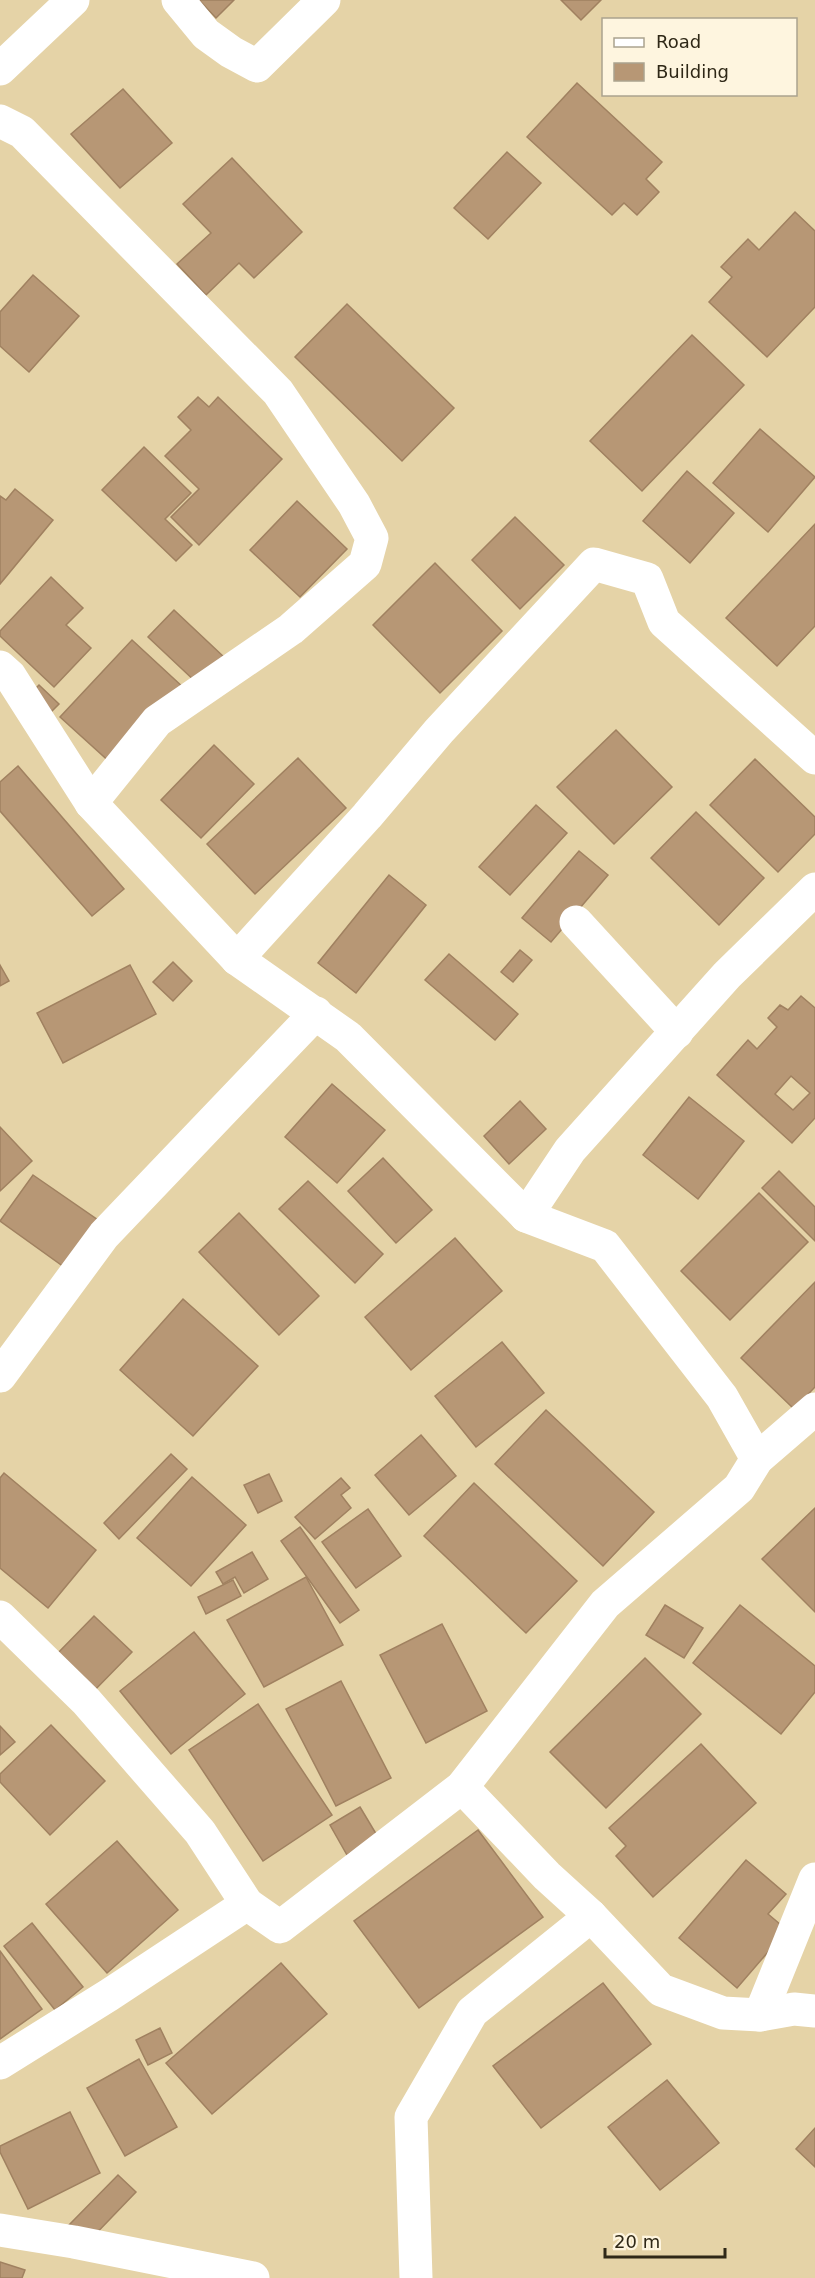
<svg xmlns="http://www.w3.org/2000/svg" width="815" height="2278" viewBox="0 0 815 2278" font-family="'DejaVu Sans',sans-serif">
<rect width="100%" height="100%" fill="#e5d3a7"/>
<g fill="#b79775" stroke="#a08160" stroke-width="1.5" fill-rule="evenodd">
<path d="M199,0H234L216,18Z"/>
<path d="M561,0H601L581,20Z"/>
<path d="M577,83L662,162L646,179L659,192L637,215L624,203L612,215L527,137Z"/>
<path d="M123,89L172,143L120,188L71,134Z"/>
<path d="M507,152L541,183L488,239L454,208Z"/>
<path d="M232,158L302,232L254,278L239,263L206,295L177,264L211,233L183,204Z"/>
<path d="M795,212L815,231V307L767,357L709,302L732,277L721,267L748,239L759,250Z"/>
<path d="M33,275L79,316L29,372L0,346V312Z"/>
<path d="M347,304L454,408L402,461L295,357Z"/>
<path d="M692,335L744,385L642,491L590,441Z"/>
<path d="M198,397L209,407L218,397L282,459L199,545L171,517L199,489L165,456L191,430L178,417Z"/>
<path d="M760,429L815,477L768,532L713,483Z"/>
<path d="M144,447L191,493L165,519L192,545L176,561L102,490Z"/>
<path d="M687,471L734,513L690,563L643,521Z"/>
<path d="M15,489L53,520L0,584V496L6,500Z"/>
<path d="M297,501L347,549L300,597L250,550Z"/>
<path d="M515,517L564,565L520,609L472,560Z"/>
<path d="M815,524V626L777,666L726,618Z"/>
<path d="M435,563L502,631L440,693L373,625Z"/>
<path d="M51,577L83,608L66,625L91,648L54,687L0,636V631Z"/>
<path d="M174,610L225,658L199,685L148,637Z"/>
<path d="M132,640L185,689L113,765L60,717Z"/>
<path d="M39,685L59,704L43,720L23,701Z"/>
<path d="M616,730L672,787L614,844L557,787Z"/>
<path d="M214,745L254,784L201,838L161,800Z"/>
<path d="M298,758L346,808L255,894L207,844Z"/>
<path d="M755,759L815,817V834L778,872L710,805Z"/>
<path d="M18,766L124,889L92,916L0,811V782Z"/>
<path d="M536,805L567,833L510,895L479,867Z"/>
<path d="M696,812L764,878L719,925L651,858Z"/>
<path d="M579,851L608,875L551,942L522,918Z"/>
<path d="M389,875L426,905L356,993L318,963Z"/>
<path d="M520,950L532,960L513,982L501,972Z"/>
<path d="M449,954L518,1014L495,1040L425,980Z"/>
<path d="M173,962L192,981L173,1001L153,982Z"/>
<path d="M0,965L9,981L0,986Z"/>
<path d="M130,965L156,1014L63,1063L37,1013Z"/>
<path d="M801,996L815,1008V1118L792,1143L717,1075L748,1040L757,1049L777,1027L768,1018L780,1005L788,1010ZM791,1076L810,1093L793,1110L775,1094Z"/>
<path d="M332,1084L385,1130L337,1183L285,1137Z"/>
<path d="M689,1097L744,1141L698,1199L643,1155Z"/>
<path d="M520,1101L546,1129L509,1164L484,1136Z"/>
<path d="M0,1127L32,1161L0,1191Z"/>
<path d="M383,1158L432,1210L396,1243L348,1191Z"/>
<path d="M779,1171L815,1207V1241L762,1188Z"/>
<path d="M33,1175L98,1220L64,1267L0,1221Z"/>
<path d="M308,1181L383,1254L355,1283L279,1209Z"/>
<path d="M759,1193L808,1242L730,1320L681,1271Z"/>
<path d="M239,1213L319,1296L279,1335L199,1252Z"/>
<path d="M455,1238L502,1291L411,1370L365,1317Z"/>
<path d="M815,1282V1387L794,1409L741,1358Z"/>
<path d="M183,1299L258,1366L193,1436L120,1370Z"/>
<path d="M502,1342L544,1393L476,1447L435,1396Z"/>
<path d="M546,1410L654,1512L603,1566L495,1464Z"/>
<path d="M421,1435L456,1476L409,1515L375,1475Z"/>
<path d="M171,1454L187,1469L119,1539L104,1523Z"/>
<path d="M4,1473L96,1550L48,1608L0,1568V1478Z"/>
<path d="M269,1474L282,1501L258,1513L244,1485Z"/>
<path d="M192,1477L246,1525L191,1586L137,1538Z"/>
<path d="M341,1478L350,1488L341,1495L351,1508L315,1539L295,1517Z"/>
<path d="M474,1483L577,1581L526,1633L424,1536Z"/>
<path d="M815,1508V1612L762,1559Z"/>
<path d="M368,1509L401,1556L356,1588L322,1542Z"/>
<path d="M300,1527L359,1610L340,1623L281,1541Z"/>
<path d="M252,1552L268,1579L244,1593L235,1577L223,1584L216,1572Z"/>
<path d="M306,1577L343,1645L264,1687L227,1620Z"/>
<path d="M233,1580L241,1596L206,1614L198,1597Z"/>
<path d="M665,1605L703,1628L684,1658L646,1635Z"/>
<path d="M740,1605L815,1666V1692L781,1734L693,1663Z"/>
<path d="M94,1616L132,1652L91,1694L54,1657Z"/>
<path d="M442,1624L487,1711L426,1743L380,1655Z"/>
<path d="M194,1632L245,1694L171,1754L120,1691Z"/>
<path d="M645,1658L701,1714L606,1808L550,1752Z"/>
<path d="M341,1681L391,1778L336,1806L286,1709Z"/>
<path d="M258,1704L332,1815L263,1861L189,1750Z"/>
<path d="M51,1725L105,1781L50,1835L0,1782V1774Z"/>
<path d="M0,1726L15,1742L0,1755Z"/>
<path d="M701,1744L756,1803L653,1897L616,1856L626,1846L609,1828Z"/>
<path d="M360,1807L378,1837L347,1855L330,1825Z"/>
<path d="M478,1830L543,1917L419,2008L354,1921Z"/>
<path d="M117,1841L178,1910L107,1973L46,1904Z"/>
<path d="M746,1860L786,1894L768,1914L787,1930L737,1988L679,1938Z"/>
<path d="M32,1923L83,1987L55,2010L4,1946Z"/>
<path d="M0,1951L42,2009L0,2039Z"/>
<path d="M281,1963L327,2014L212,2114L166,2063Z"/>
<path d="M603,1983L651,2044L541,2128L493,2066Z"/>
<path d="M160,2028L172,2053L148,2065L136,2040Z"/>
<path d="M139,2059L177,2127L125,2156L87,2088Z"/>
<path d="M667,2080L719,2143L660,2190L608,2127Z"/>
<path d="M70,2112L100,2173L28,2209L0,2152V2146Z"/>
<path d="M815,2128V2167L796,2149Z"/>
<path d="M118,2175L136,2192L87,2243L69,2225Z"/>
<path d="M0,2262L25,2270L22,2278H0Z"/>
</g>
<g fill="none" stroke-linecap="round" stroke-linejoin="round">
<g stroke="#fff" stroke-width="33">
<path d="M178,0L206,34L231,52L257,66L324,0"/>
<path d="M0,69L73,0"/>
<path d="M0,121L22,132L278,392L354,504L372,538L365,564L291,629L157,721L91,803"/>
<path d="M0,667L10,676L91,803L237,959L348,1037L526,1216L605,1246L722,1397L757,1459"/>
<path d="M576,922L677,1032"/>
<path d="M237,959L367,816L439,731L594,564L647,579L664,622L815,758"/>
<path d="M526,1216L570,1150L727,975L815,889"/>
<path d="M0,1376L104,1235L316,1013"/>
<path d="M0,1617L86,1701L200,1832L247,1904"/>
<path d="M462,1787L547,1876L591,1916L661,1990L723,2013L760,2015L794,2009L815,2011"/>
<path d="M760,2015L815,1879"/>
<path d="M0,2063L109,1995L247,1904L280,1927L462,1787L605,1604L739,1488L757,1459L815,1409"/>
<path d="M0,2230L74,2242L253,2278"/>
<path d="M416,2278L411,2117L472,2012L591,1916"/>
</g>
</g>
<rect x="602" y="18" width="195" height="78" fill="#fef5df" stroke="#aba38f" stroke-width="1.5"/>
<rect x="614" y="38" width="30" height="9" fill="#ffffff" stroke="#aba38f" stroke-width="1.5"/>
<text x="656" y="48" font-size="18" fill="#2f2817">Road</text>
<rect x="614" y="63" width="30" height="18" fill="#b79775" stroke="#aba38f" stroke-width="1.5"/>
<text x="656" y="78" font-size="18" fill="#2f2817">Building</text>
<path d="M605 2248v9h120v-9" fill="none" stroke="#2f2817" stroke-width="3"/>
<text x="614" y="2248" font-size="18" fill="#2f2817" stroke="#fef5df" stroke-width="4.5" paint-order="stroke">20 m</text>
</svg>
